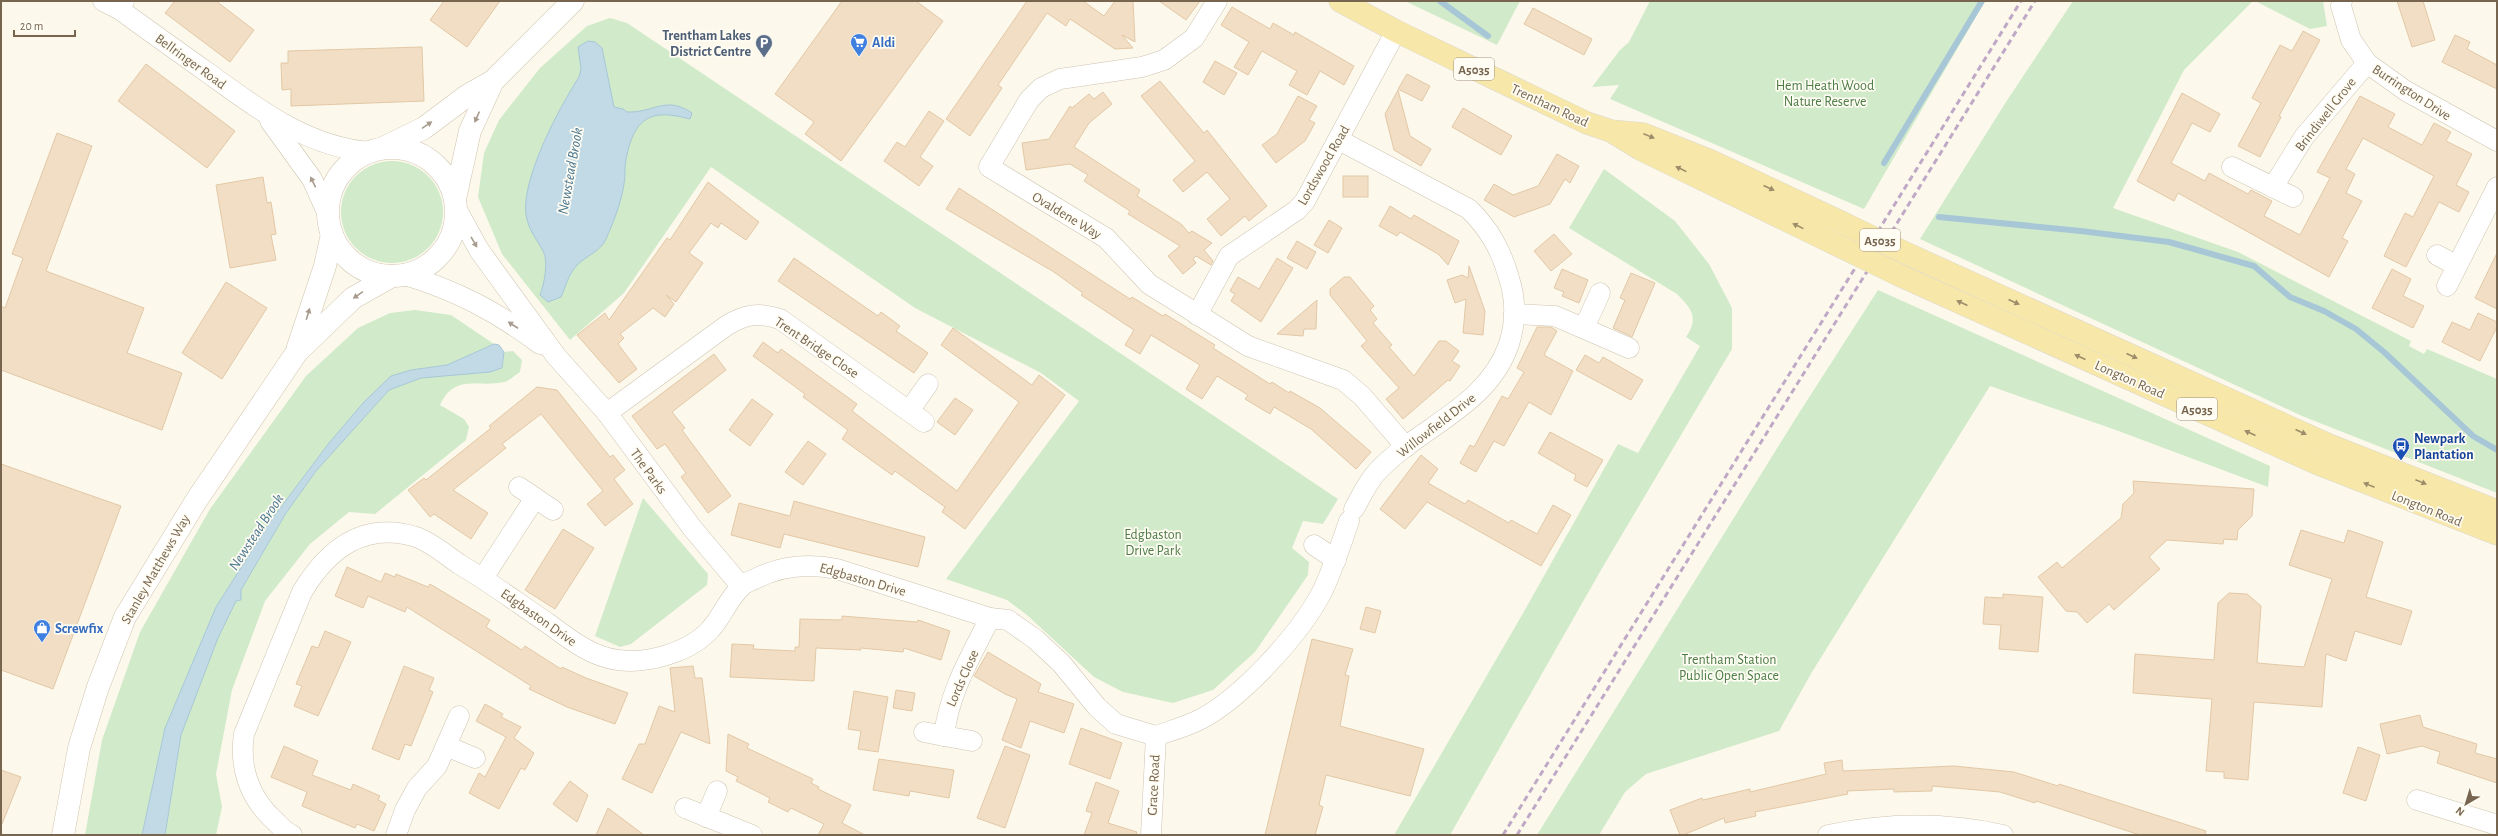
<svg xmlns="http://www.w3.org/2000/svg" width="2498" height="836" viewBox="0 0 2498 836" font-family="'Alegreya Sans',sans-serif">
<rect width="100%" height="100%" fill="#fcf9ec"/>
<g fill="#d1eaca">
<path d="M1405,1H1520L1497,45Z"/>
<path d="M1650,1H1985L1864,209L1610,99L1619,85L1592,87L1620,50L1629,42Z"/>
<path d="M2073,1H2253L2184,70L2113,208L2238,252L2411,341L2409,346L2424,354L2427,349L2497,379V493L2302,416L1920,239L2006,102Z"/>
<path d="M2255,1H2323L2327,26L2310,29Z"/>
<path d="M610,18L627,23L1338,499L1323,524L1303,521L1292,548L1309,562L1308,575L1255,652L1213,690L1173,703L1123,692L1094,677L1027,615L1007,600L946,579L1079,401L1041,373L915,308L711,167L624,293L570,340L502,254L478,197L484,153L499,120L540,68L587,26Z"/>
<circle cx="392" cy="212" r="51"/>
<path d="M1604,169L1675,221L1709,264L1732,308V349L1601,570L1450,835H1394L1522,615L1618,444L1638,453L1700,346L1686,337C1699,318 1692,309 1677,294L1569,228Z"/>
<path d="M1878,290L2270,466L2268,487L2113,429L1990,386L1812,672L1779,731L1646,774L1625,792L1599,835H1537L1799,413Z"/>
<path d="M415,310L451,315L494,344L447,365L411,370L364,402L329,443L272,519L216,607L165,728L142,835H85L102,740L140,632L210,509L306,376L358,328L390,313Z"/>
<path d="M513,351L522,360L520,372C515,375 509,381 504,382C477,388 455,373 440,405L464,419L469,427L466,440L375,514L349,512L310,544L265,601L232,690L216,774L222,807L216,835H165L181,735L218,638L236,601L241,600V590L286,513L316,471L389,390L421,378L498,370L502,368L504,352Z"/>
<path d="M643,498L708,574L707,585L631,644L620,647L595,636Z"/>
</g>
<g fill="#c1dae6" stroke="#a7c7d7">
<path d="M588,41L595,42L602,48L614,107L623,109L627,112C654,113 666,95 692,113L690,119C650,108 634,118 626,159C624,167 626,176 624,184C621,203 614,221 606,239C601,251 586,256 577,265C568,275 566,286 561,297L548,302L540,295C544,285 549,261 543,251C536,238 529,231 526,215C521,179 559,108 579,77L581,69L578,47Z"/>
<path d="M494,344L499,345L504,352L502,368L490,372L421,378L389,390L316,471L286,513L241,590V600L236,601L218,638L181,735L165,835H142L165,728L216,607L272,519L329,443L364,402L391,376L411,370L447,365Z"/>
</g>
<g fill="none" stroke-linecap="round" stroke-linejoin="round">
<g stroke="#a7c7d7" stroke-width="6">
<path d="M1440,1L1488,36"/>
<path d="M1884,163L1982,1"/>
<path d="M1939,217L2081,231L2169,242L2254,266L2290,297L2324,311L2356,329L2384,352L2473,436L2497,450"/>
</g>
</g>
<g fill="#f1dec5" stroke="#e3c8a6">
<path d="M175,1H216L254,30L230,62L165,13Z"/>
<path d="M444,1H500L467,47L430,20Z"/>
<path d="M842,1H916L943,21L841,161L805,134L814,122L775,94Z"/>
<path d="M1027,1H1083L1104,16L1115,1H1133L1135,42L1122,35L1133,48L1115,49L1070,19L1066,26L1047,13L998,85L1002,88L970,136L946,119Z"/>
<path d="M1159,1H1200L1186,20Z"/>
<path d="M2397,1H2423L2435,40L2412,47Z"/>
<path d="M1232,7L1270,29L1273,23L1294,35L1295,32L1354,66L1344,85L1320,71L1307,95L1289,85L1297,71L1262,51L1248,75L1234,67L1249,42L1221,25Z"/>
<path d="M1533,8L1592,39L1584,55L1524,24Z"/>
<path d="M2303,31L2320,40L2279,116L2281,117L2260,157L2238,146L2261,103L2252,98L2280,45L2292,51Z"/>
<path d="M2455,35L2470,42L2467,49L2497,65V89L2442,62Z"/>
<path d="M422,47L424,101L291,106V89L282,90L281,63H288V51Z"/>
<path d="M1215,61L1237,73L1224,95L1203,82Z"/>
<path d="M146,64L235,131L207,168L118,101Z"/>
<path d="M1407,74L1430,86L1422,101L1398,89Z"/>
<path d="M1160,81L1204,133L1207,130L1267,206L1249,221L1245,216L1221,236L1207,219L1230,199L1207,172L1183,192L1173,180L1195,161L1141,96Z"/>
<path d="M1398,90L1410,136L1431,149L1421,166L1394,150L1385,114Z"/>
<path d="M1103,92L1112,104L1089,123L1074,147L1140,190L1137,196L1181,224L1189,233L1192,231L1212,243L1204,250L1213,261L1211,265L1196,256L1193,259L1196,263L1183,274L1168,256L1180,246L1128,214L1130,211L1084,181L1088,175L1070,164L1026,170L1022,143L1049,139L1070,106L1072,108L1089,94L1094,99Z"/>
<path d="M2182,93L2220,114L2210,132L2192,123L2171,163L2205,181L2209,173L2248,194L2251,190L2272,201L2264,216L2300,235L2330,178L2317,172L2360,96L2395,114L2388,127L2422,145L2434,123L2451,132L2446,141L2472,154L2456,185L2469,192L2459,212L2439,202L2406,267L2384,256L2405,213L2413,217L2434,176L2363,138L2346,169L2355,174L2346,193L2362,201L2342,238L2348,241L2329,277L2178,193L2174,201L2137,181Z"/>
<path d="M1298,96L1317,106L1309,120L1315,123L1305,141L1276,163L1262,145L1277,134Z"/>
<path d="M1463,108L1512,136L1501,155L1452,127Z"/>
<path d="M929,111L944,121L920,157L933,166L919,186L884,161L897,142L905,147Z"/>
<path d="M57,133L92,146L46,271L144,308L127,353L182,373L162,430L1,370V306L5,308L23,258L12,254Z"/>
<path d="M1557,154L1579,166L1570,183L1565,179L1550,204L1514,217L1484,200L1494,184L1513,195L1538,186Z"/>
<rect x="1343" y="176" width="25" height="21"/>
<path d="M263,177L267,203L271,202L276,234L271,235L276,260L230,268L216,185Z"/>
<path d="M708,182L759,222L746,240L721,223L718,228L711,223L689,253L703,263L676,302L666,295L674,304L665,317L653,308L620,334L624,338L618,344L637,369L619,383L577,335L605,313L609,320L667,238L670,240Z"/>
<path d="M959,188L1130,299L1132,297L1163,316L1165,314L1215,345L1213,348L1270,384L1272,382L1289,393L1290,391L1320,408L1371,452L1356,469L1311,429L1274,407L1270,414L1245,399L1248,395L1217,376L1202,399L1186,389L1200,365L1151,335L1140,354L1125,345L1134,330L1081,295L1083,293L1054,272L946,209Z"/>
<path d="M1390,206L1411,219L1414,215L1459,241L1448,265L1438,254L1400,232L1397,236L1379,226Z"/>
<path d="M1329,220L1342,228L1328,253L1314,245Z"/>
<path d="M1554,234L1572,254L1551,271L1534,251Z"/>
<path d="M1297,241L1316,252L1307,269L1287,258Z"/>
<path d="M2497,253V309L2475,298Z"/>
<path d="M794,258L878,316L881,312L900,326L896,331L928,353L914,373L778,281Z"/>
<path d="M1277,258L1293,268L1261,322L1231,301L1235,294L1230,291L1238,277L1259,289Z"/>
<path d="M1469,266L1485,311L1483,335L1463,333L1466,299L1455,303L1447,280L1462,275L1468,278Z"/>
<path d="M1562,269L1588,280L1579,303L1562,296L1564,292L1554,288Z"/>
<path d="M2392,269L2411,279L2403,296L2424,306L2413,328L2372,308Z"/>
<path d="M1631,273L1655,283L1632,337L1613,328L1625,300L1620,298Z"/>
<path d="M1344,277H1350L1374,306L1370,310L1377,319L1373,323L1392,345L1389,347L1414,376L1439,341H1446L1459,351L1452,361L1460,366L1450,381L1448,380L1403,419L1386,399L1399,388L1361,346L1367,341L1330,295V289Z"/>
<path d="M226,282L267,308L222,379L182,353Z"/>
<path d="M1317,300L1316,329H1304L1303,336L1277,334Z"/>
<path d="M2478,313L2497,322V327L2480,361L2442,342L2452,322L2470,330Z"/>
<path d="M1537,327H1551L1557,331L1544,355L1573,371L1551,415L1529,402L1504,446L1494,441L1476,472L1460,463L1470,445L1474,447L1502,396L1508,399L1524,372L1517,368Z"/>
<path d="M953,328L1032,385L1039,375L1065,395L965,529L942,512L945,507L895,471L892,475L842,439L848,430L803,397L805,394L753,356L763,342L778,353L781,349L857,404L852,411L957,491L1019,402L941,345Z"/>
<path d="M714,354L726,370L672,412L685,428L682,430L731,496L708,513L681,477L686,473L665,444L657,449L632,416Z"/>
<path d="M1585,355L1599,363L1603,357L1643,380L1631,400L1576,370Z"/>
<path d="M537,387L557,390L610,457L613,455L625,470L614,479L633,504L605,526L587,504L603,491L541,414L502,444L506,448L453,490L488,513L471,539L434,514L430,517L408,490L424,478L426,480L491,428L489,426Z"/>
<path d="M955,398L973,410L955,435L937,422Z"/>
<path d="M752,399L773,414L750,446L729,430Z"/>
<path d="M1550,432L1603,460L1587,487L1574,480L1576,475L1538,453Z"/>
<path d="M808,441L826,454L803,485L785,472Z"/>
<path d="M1421,455L1438,469L1428,483L1465,504L1468,500L1509,523L1511,520L1537,534L1553,505L1571,515L1541,566L1427,502L1405,529L1380,509Z"/>
<path d="M1,464L121,506L53,689L1,670Z"/>
<path d="M2133,481L2254,489L2252,516L2238,530L2237,540L2224,539L2223,544L2167,540L2149,557L2160,569L2114,610L2109,604L2087,623L2077,612L2066,611L2038,577L2057,562L2062,568L2121,518L2123,504L2134,493Z"/>
<path d="M794,501L925,537L918,567L784,534L780,548L731,535L739,503L790,516Z"/>
<path d="M563,529L594,548L555,609L525,590Z"/>
<path d="M2301,530L2344,543L2348,530L2383,542L2366,597L2412,611L2401,645L2355,631L2346,661L2326,654L2322,707L2254,702L2248,780L2224,778V772L2206,771L2212,699L2133,693L2135,654L2214,660L2218,603L2229,593L2247,594L2261,606L2257,663L2304,667L2332,579L2289,565Z"/>
<path d="M347,567L381,582L385,573L395,577L396,574L428,587L430,584L490,620L486,627L522,650L525,646L561,669L562,667L586,678L628,693L615,724L567,707L529,689L531,686L407,607L405,612L368,596L363,608L335,596Z"/>
<path d="M2003,594L2043,597L2038,652L1999,649L2001,625L1983,624L1985,597L2003,598Z"/>
<path d="M1366,607L1381,611L1375,633L1360,629Z"/>
<path d="M842,616L917,622L918,620L950,631L941,660L904,648L903,652L861,648V650L816,648L814,681L730,677L732,644L754,645L753,649L795,651V647H799L800,619L842,620Z"/>
<path d="M325,631L351,642L318,716L294,706L302,686L296,684L312,646L318,648Z"/>
<path d="M1312,639L1353,649L1345,675L1349,676L1340,726L1424,749L1410,796L1326,775L1319,805L1323,807L1315,835H1265Z"/>
<path d="M988,652L1041,684L1038,692L1074,704L1064,733L1030,721L1021,748L1002,740L1017,699L1005,694L974,676Z"/>
<path d="M404,666L434,678L429,690L433,692L411,746L405,744L399,760L372,749Z"/>
<path d="M693,666L695,678H702L710,744L681,732L652,793L622,779L639,744H645L659,706L675,712L670,668Z"/>
<path d="M896,690L915,693L912,711L893,708Z"/>
<path d="M854,691L888,697L878,752L858,749L861,731L848,729Z"/>
<path d="M485,704L503,714L501,717L521,727L514,738L534,753L525,770L521,768L499,809L469,793L479,773L485,777L506,737L476,721Z"/>
<path d="M2420,715L2423,727L2477,744L2475,753L2497,759V783L2437,763L2440,752L2422,746L2387,754L2380,724Z"/>
<path d="M1081,728L1122,743L1110,779L1069,764Z"/>
<path d="M728,734L749,744L747,748L813,779L811,783L819,787L818,789L851,805L842,823L865,835H818L824,824L791,808L788,812L768,802L770,798L736,781L738,777L726,771Z"/>
<path d="M284,746L318,761L312,775L351,790L353,784L380,796L378,800L386,804L374,831L357,824L355,828L302,806L307,792L271,777Z"/>
<path d="M1005,746L1030,755L1005,828L977,818Z"/>
<path d="M2358,747L2380,755L2366,801L2343,793Z"/>
<path d="M879,759L954,770L949,798L910,791L909,796L873,790Z"/>
<path d="M1842,760L1843,771L1954,766L2014,772L2058,786L2059,784L2206,831L2205,835H2140L2036,801L2035,803L2000,792L1932,786V791L1894,792V789L1847,791L1848,794L1755,812L1756,816L1725,823L1724,818L1683,835H1680L1670,810L1702,798L1703,800L1750,789V792L1826,774L1824,763Z"/>
<path d="M1,770L21,777L2,824H1Z"/>
<path d="M570,781L588,795L577,822L553,804Z"/>
<path d="M1096,782L1119,791L1108,823L1137,832L1136,835H1084L1092,813L1086,811Z"/>
<path d="M608,808L644,835H596Z"/>
</g>
<g fill="none" stroke-linecap="round" stroke-linejoin="round">
<defs>
<g id="minor">
<path d="M103,1L119,9L124,1"/>
<path d="M1217,1L1194,38L1164,60L1142,67L1060,79L1041,88L1029,100L989,167L1106,238L1149,284L1248,346L1343,380L1362,396L1406,447"/>
<path d="M2342,1L2341,6L2351,40L2367,63L2406,91L2497,141"/>
<path d="M119,9C149,31 180,53 211,75C259,110 309,148 371,152"/>
<path d="M270,121L312,179L329,217"/>
<path d="M1339,140L1469,209C1490,230 1501,250 1509,278C1516,300 1516,322 1509,344C1487,408 1419,426 1376,473C1367,483 1361,497 1354,509"/>
<path d="M2232,167L2293,197"/>
<path d="M2273,187L2304,137L2367,63"/>
<path d="M456,208L479,250L556,356L607,413L693,529L741,586"/>
<path d="M2437,255L2457,266"/>
<path d="M405,275C457,291 496,311 540,344"/>
<path d="M2447,286L2497,187"/>
<path d="M1514,314L1555,316L1629,348"/>
<path d="M1197,315L1229,256L1297,210L1305,201L1396,31"/>
<path d="M1584,328L1600,293"/>
<path d="M909,411L928,384"/>
<path d="M607,413L726,326C745,314 759,312 780,319L924,422"/>
<path d="M519,487L553,510"/>
<path d="M1314,545L1336,560"/>
<path d="M483,578L535,498"/>
<path d="M924,732L944,736"/>
<path d="M1156,736C1170,731 1185,727 1199,720C1241,699 1300,634 1322,592C1333,569 1341,545 1349,521"/>
<path d="M972,741L944,736C949,692 971,656 990,618"/>
<path d="M446,746L475,758"/>
<path d="M2417,800L2497,825"/>
<path d="M685,808L752,835"/>
<path d="M706,817L717,791"/>
<path d="M292,835C285,832 280,826 275,821C249,798 239,767 244,734L302,592C328,549 364,521 416,537C431,542 446,555 459,564C490,582 519,604 549,624C569,639 592,657 618,660C647,664 686,653 707,633C721,620 727,600 741,587C744,583 750,581 755,579C782,565 808,563 837,569L990,618L1008,620L1035,639L1061,663L1097,707L1116,724L1156,736"/>
<path d="M396,835L405,810L417,788L437,766L459,716"/>
<path d="M1151,835L1156,736"/>
<path d="M1828,835C1886,823 1945,822 2003,835"/>
</g>
<g id="secondary">
<path d="M385,147L424,128L468,95L493,81L573,1"/>
<circle cx="392" cy="212" r="64"/>
<path d="M455,199L470,131L493,81"/>
<path d="M298,347L325,266L332,234"/>
<path d="M63,835L79,748L98,687L125,617L196,501L297,352L353,298L392,276"/>
</g>
<g id="primary">
<path d="M1340,1L1396,31L1587,123L1611,131L1643,134L1711,161L1845,224"/>
<path d="M1614,133L1640,149L1833,243"/>
<path d="M1914,257L2329,445L2497,511"/>
<path d="M1901,276L2316,463L2497,534"/>
</g>
</defs>
<use href="#minor" stroke="#cec4b1" stroke-width="21"/>
<use href="#secondary" stroke="#d1c5af" stroke-width="23"/>
<use href="#primary" stroke="#dcd7d1" stroke-width="23"/>
<use href="#minor" stroke="#fff" stroke-width="20"/>
<use href="#secondary" stroke="#fff" stroke-width="22"/>
<use href="#primary" stroke="#f7e8a9" stroke-width="22"/>
<g stroke="#bfa9c7" stroke-width="3" stroke-dasharray="6 4" stroke-linecap="butt">
<path d="M1503,835L2021,1"/>
<path d="M1517,835L2035,1"/>
</g>
<defs>
<g id="primary-bridge">
<path d="M1845,224L1914,257"/>
<path d="M1833,243L1901,276"/>
</g>
</defs>
<use href="#primary-bridge" stroke="#dcd7d1" stroke-width="23" stroke-linecap="butt"/>
<use href="#primary-bridge" stroke="#f7e8a9" stroke-width="22"/>
</g>
<defs><path id="oneway-solid" d="M-6-.8H1V-3.2L6.5 0L1 3.2V.8H-6Z"/></defs>
<g fill="#a79b8d">
<use href="#oneway-solid" transform="translate(477 117) rotate(114)"/>
<use href="#oneway-solid" transform="translate(427 125) rotate(-34)"/>
<use href="#oneway-solid" transform="translate(313 182) rotate(-116)"/>
<use href="#oneway-solid" transform="translate(474 242) rotate(60)"/>
<use href="#oneway-solid" transform="translate(358 295) rotate(145)"/>
<use href="#oneway-solid" transform="translate(308 314) rotate(-73)"/>
<use href="#oneway-solid" transform="translate(513 325) rotate(-147)"/>
</g>
<g fill="#9d8c6a">
<use href="#oneway-solid" transform="translate(1649 136) rotate(22)"/>
<use href="#oneway-solid" transform="translate(1681 169) rotate(-154)"/>
<use href="#oneway-solid" transform="translate(1769 188) rotate(25)"/>
<use href="#oneway-solid" transform="translate(1798 226) rotate(-154)"/>
<use href="#oneway-solid" transform="translate(2014 302) rotate(24)"/>
<use href="#oneway-solid" transform="translate(1962 303) rotate(-156)"/>
<use href="#oneway-solid" transform="translate(2132 356) rotate(24)"/>
<use href="#oneway-solid" transform="translate(2080 357) rotate(-156)"/>
<use href="#oneway-solid" transform="translate(2301 432) rotate(24)"/>
<use href="#oneway-solid" transform="translate(2250 433) rotate(-156)"/>
<use href="#oneway-solid" transform="translate(2421 482) rotate(22)"/>
<use href="#oneway-solid" transform="translate(2369 485) rotate(-158)"/>
</g>
<defs>
<symbol id="supermarket-pin" viewBox="-11 -11 22 30"><path d="M0 17L-7.5 6A9.5 9.5 0 1 1 7.5 6Z" fill="#3f7fe0" stroke="#fefcf3"/><path d="M-6-5.5h2.5l.6 2H6L4.5 2H-2.5L-4.4-4H-6ZM-1.5 3.2a1.3 1.3 0 1 0 .1 0ZM3 3.2a1.3 1.3 0 1 0 .1 0Z" fill="#fff"/></symbol>
<symbol id="parking-pin" viewBox="-11 -11 22 30"><path d="M0 17L-7.5 6A9.5 9.5 0 1 1 7.5 6Z" fill="#5c6f8a" stroke="#fefcf3"/><path d="M-3.5-5.5H1a3.5 3.5 0 0 1 0 7H-1V5.5H-3.5ZM-1-3.4V-.6H.8a1.4 1.4 0 0 0 0-2.8Z" fill="#fff"/></symbol>
<symbol id="bus-pin" viewBox="-11 -11 22 30"><path d="M0 17L-7.5 6A9.5 9.5 0 1 1 7.5 6Z" fill="#1a4fb4" stroke="#fefcf3"/><path d="M-5-6H5V4H4V6H2V4H-2V6H-4V4H-5ZM-3.5-4V0h7V-4ZM-3.5 1.2v1.5H-2V1.2ZM2 1.2v1.5H3.5V1.2Z" fill="#fff"/></symbol>
<symbol id="shop-pin" viewBox="-11 -11 22 30"><path d="M0 17L-7.5 6A9.5 9.5 0 1 1 7.5 6Z" fill="#3f7fe0" stroke="#fefcf3"/><path d="M-5-2.5h2.3a2.7 3.5 0 0 1 5.4 0H5L5.5 6h-11ZM-1.5-2.5h3a1.5 2.3 0 0 0-3 0Z" fill="#fff"/></symbol>
</defs>
<g fill-rule="evenodd">
<use href="#supermarket-pin" x="849" y="32" width="20" height="27"/>
<use href="#parking-pin" x="754" y="33" width="20" height="27"/>
<use href="#bus-pin" x="2391" y="436" width="20" height="27"/>
<use href="#shop-pin" x="32" y="618" width="20" height="27"/>
</g>
<g text-anchor="middle" stroke-width="3.5" stroke-linejoin="round" paint-order="stroke">
<g fill="#fefcf3" stroke="#a09280" stroke-width="1">
<rect x="1454" y="58" width="40" height="22" rx="3"/>
<rect x="1860" y="229" width="40" height="22" rx="3"/>
<rect x="2177" y="398" width="40" height="22" rx="3"/>
</g>
<g font-size="13" font-weight="bold" fill="#77654f">
<text x="1474" y="74">A5035</text>
<text x="1880" y="245">A5035</text>
<text x="2197" y="414">A5035</text>
</g>
<g font-size="14" font-weight="bold" fill="#4e5e75" stroke="#fefcf3" text-anchor="end">
<text x="751" y="40">Trentham Lakes<tspan x="751" dy="16">District Centre</tspan></text>
</g>
<g font-size="14" font-weight="bold" fill="#366cbe" stroke="#fefcf3" text-anchor="start">
<text x="872" y="47">Aldi</text>
<text x="55" y="633">Screwfix</text>
</g>
<g font-size="14" fill="#77654f" stroke="#fefcf3">
<text transform="translate(191 61) rotate(36)" y="5">Bellringer Road</text>
<text transform="translate(2412 92) rotate(33)" y="5">Burrington Drive</text>
<text transform="translate(1550 105) rotate(25)" y="5">Trentham Road</text>
<text transform="translate(2325 114) rotate(-52)" y="5">Brindiwell Grove</text>
<text transform="translate(1323 165) rotate(-60)" y="5">Lordswood Road</text>
<text transform="translate(1067 215) rotate(31)" y="5">Ovaldene Way</text>
<text transform="translate(817 347) rotate(34)" y="5">Trent Bridge Close</text>
<text transform="translate(2130 379) rotate(24)" y="5">Longton Road</text>
<text transform="translate(1436 425) rotate(-38)" y="5">Willowfield Drive</text>
<text transform="translate(649 471) rotate(54)" y="5">The Parks</text>
<text transform="translate(2427 508) rotate(22)" y="5">Longton Road</text>
<text transform="translate(155 569) rotate(-60)" y="5">Stanley Matthews Way</text>
<text transform="translate(863 579) rotate(16)" y="5">Edgbaston Drive</text>
<text transform="translate(539 617) rotate(35)" y="5">Edgbaston Drive</text>
<text transform="translate(962 678) rotate(-66)" y="5">Lords Close</text>
<text transform="translate(1153 785) rotate(-87)" y="5">Grace Road</text>
</g>
<g font-size="14" fill="#4d7c47" stroke="#fefcf3">
<text x="1825" y="90">Hem Heath Wood<tspan x="1825" dy="16">Nature Reserve</tspan></text>
<text x="1153" y="539">Edgbaston<tspan x="1153" dy="16">Drive Park</tspan></text>
<text x="1729" y="664">Trentham Station<tspan x="1729" dy="16">Public Open Space</tspan></text>
</g>
<g font-size="14" font-weight="bold" fill="#164399" stroke="#fefcf3" text-anchor="start">
<text x="2414" y="443">Newpark<tspan x="2414" dy="16">Plantation</tspan></text>
</g>
<g font-size="15" font-style="italic" fill="#4c7890" stroke="#fefcf3">
<text transform="translate(570 171) rotate(-80)" y="5">Newstead Brook</text>
<text transform="translate(256 532) rotate(-57)" y="5">Newstead Brook</text>
</g>
</g>
<rect width="2498" height="836" fill="none" stroke="#77654f" stroke-width="4"/>
<g transform="translate(2466 804) rotate(218)" stroke="#fefcf3" stroke-width="3" paint-order="stroke">
<path d="M0-3L7 15L0 10L-7 15Z" fill="#77654f"/>
<text y="-6" font-size="11" font-weight="bold" text-anchor="middle" fill="#77654f">N</text>
</g>
<path d="M14 30v6h61v-6" fill="none" stroke="#77654f" stroke-width="2"/>
<text x="20" y="30" font-size="12" fill="#77654f" stroke="#fefcf3" stroke-width="3" paint-order="stroke">20 m</text>
</svg>
